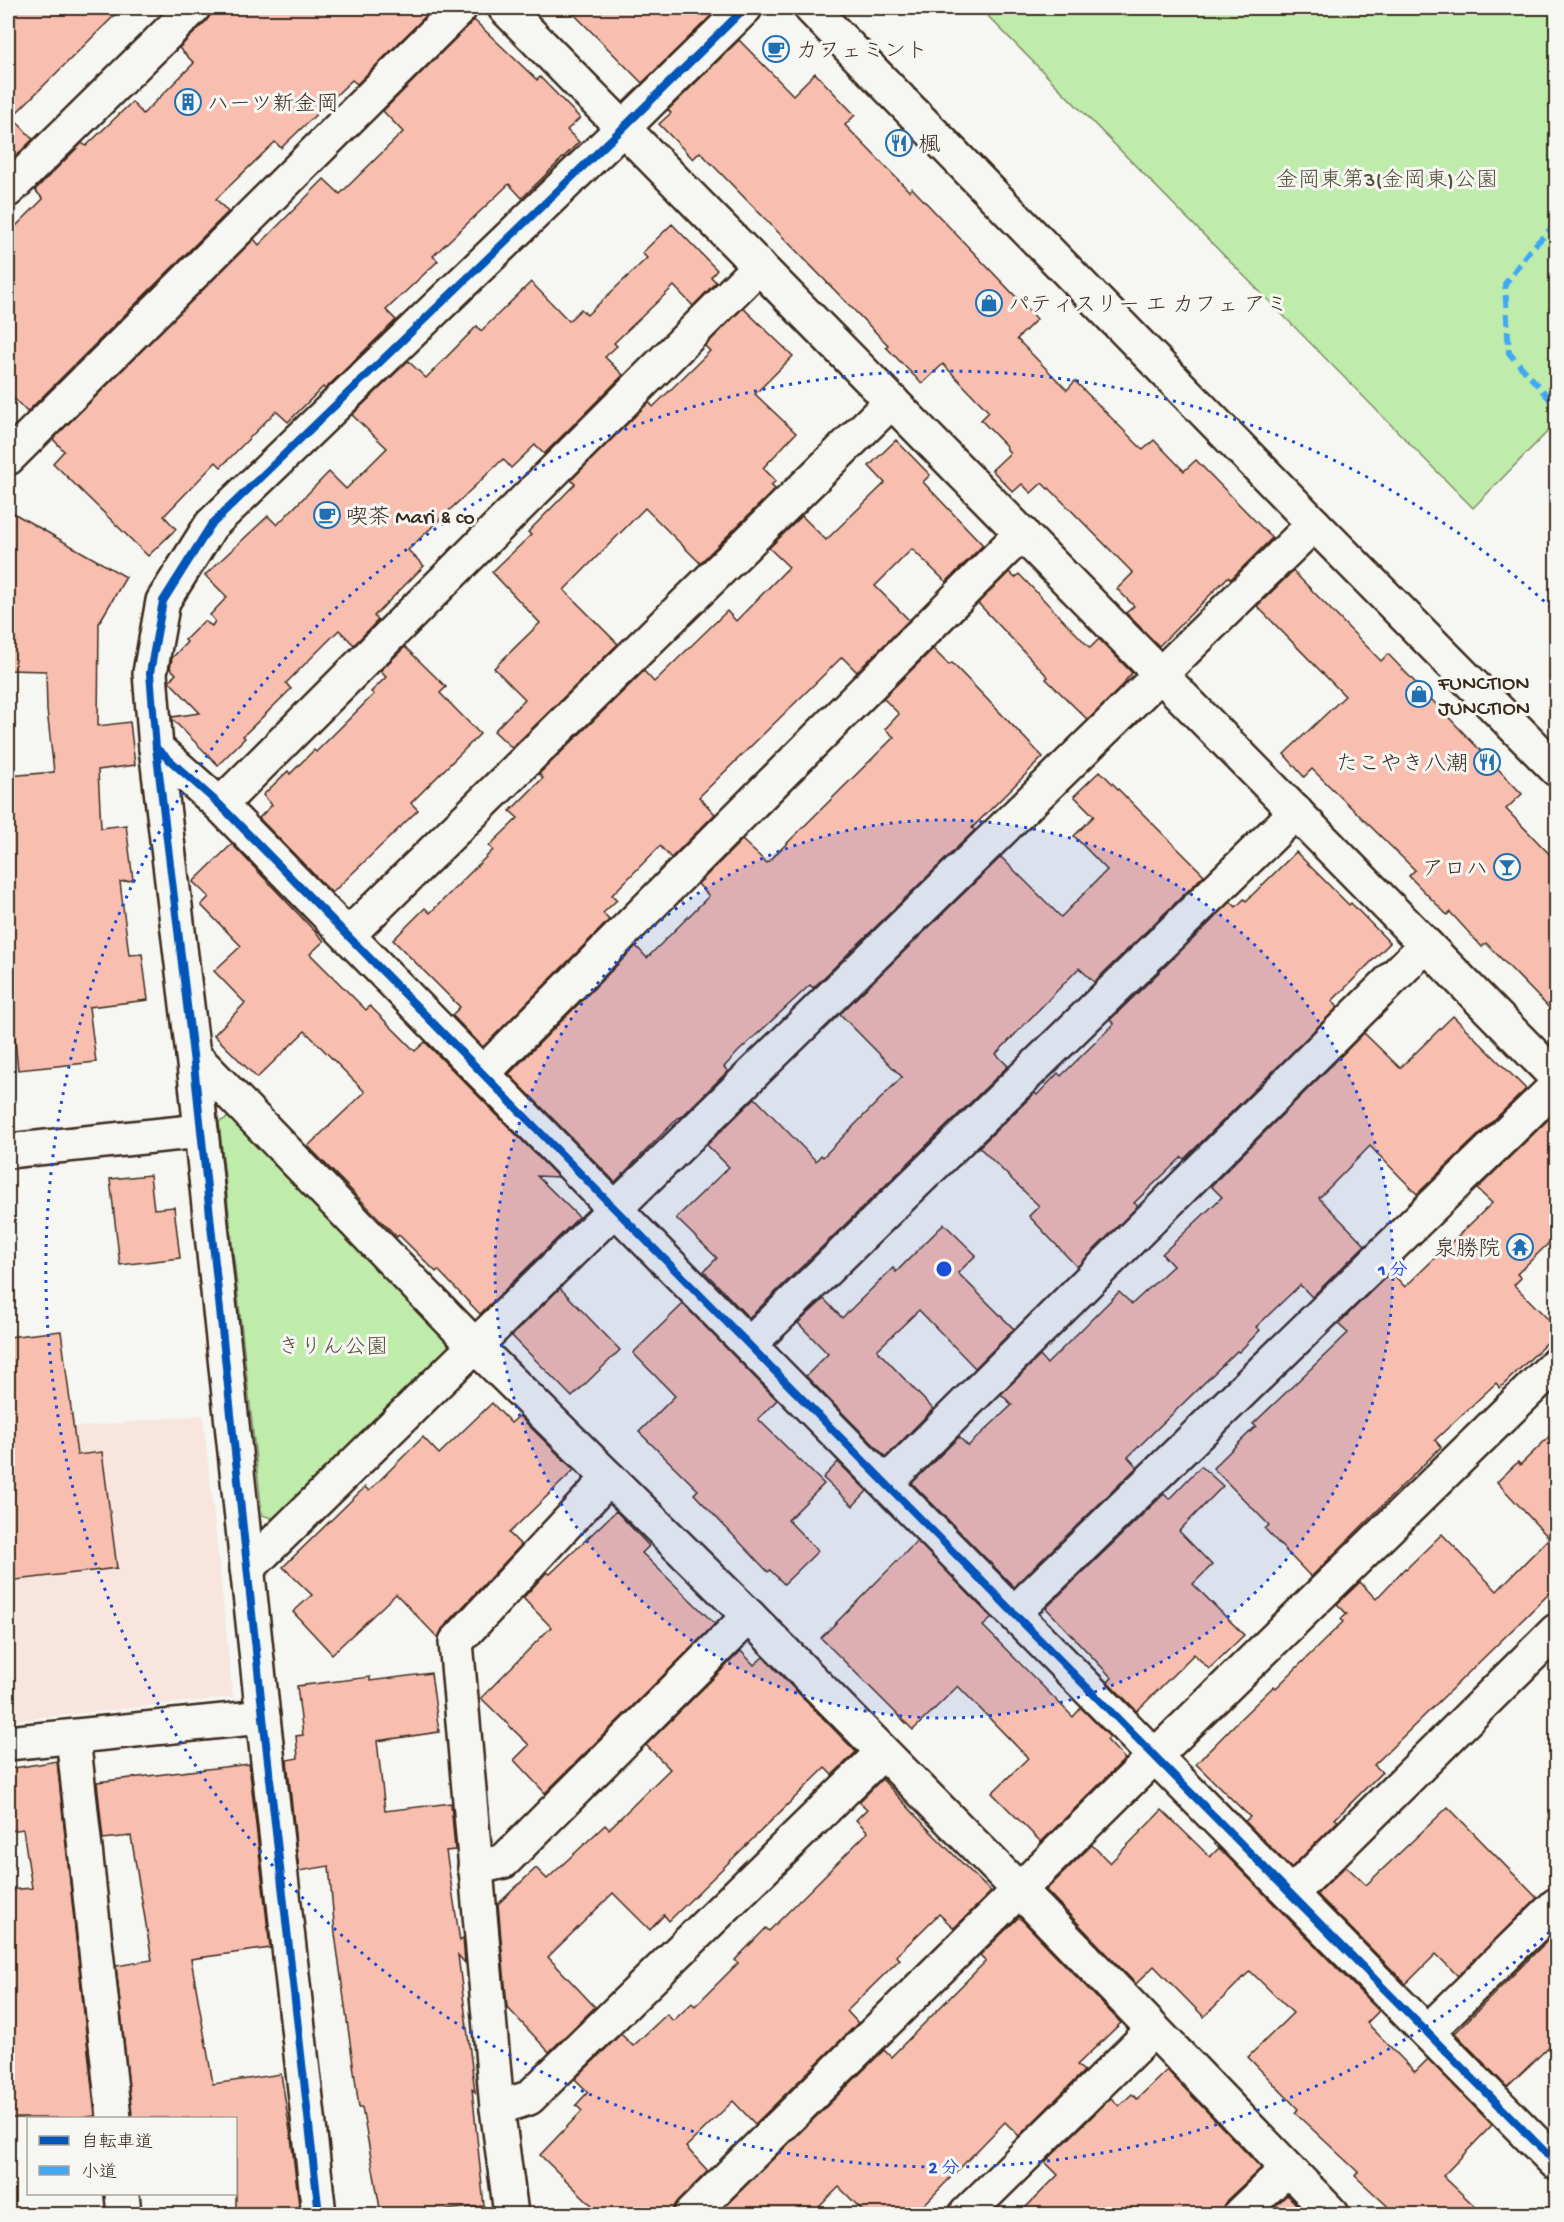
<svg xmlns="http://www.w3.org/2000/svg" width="1564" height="2222" viewBox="0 0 1564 2222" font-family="'Gochi Hand','Klee One',sans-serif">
<rect width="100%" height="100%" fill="#f6f6f2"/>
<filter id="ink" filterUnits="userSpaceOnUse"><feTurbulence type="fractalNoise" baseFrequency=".0167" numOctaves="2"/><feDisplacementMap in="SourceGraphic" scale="12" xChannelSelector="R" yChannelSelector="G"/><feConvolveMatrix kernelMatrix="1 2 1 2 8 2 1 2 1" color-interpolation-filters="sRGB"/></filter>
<g filter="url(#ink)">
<path fill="#f7e5de" d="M203,1415L233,1697L8,1721V1434Z"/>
<g fill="#bfecaa" stroke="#7d8b64" stroke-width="1.5">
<path d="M980,8H1556V423L1473,508Z"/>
<path d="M233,1115L451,1337V1355L281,1521L262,1515L219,1122Z"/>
</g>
<g fill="#f8beaf" stroke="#3b2a1e" stroke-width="1.5">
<path d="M8,8H122L12,117L33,139L9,163Z"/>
<path d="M216,8H434L357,84L352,80L281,148L275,142L216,199L228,212L27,412L8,392V234L43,199L35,190L82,143L86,146L132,102L143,114L194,63L179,48L206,21Z"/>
<path d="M568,8H707L713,14L642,83Z"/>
<path d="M474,20L537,80L540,77L580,118L567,130L579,142L522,198L509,184L433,256L438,261L386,310L396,320L325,389L323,387L288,422L276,411L221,467L216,462L164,516L176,529L148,556L53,463L64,451L53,439L254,239L259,245L324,179L340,194L403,132L383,111Z"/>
<path d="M739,40L793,95L815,73L855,115L845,125L909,191L912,188L1037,319L1017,339L1067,390L1075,381L1143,450L1154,440L1184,471L1196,460L1272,538L1231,579L1228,577L1159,646L1126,613L1134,606L1117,589L1133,573L1049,488L1048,489L1042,483L1031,493L1022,484L1013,492L992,470L1010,453L1006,448L1007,447L981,420L989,412L943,364L922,384L886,347L888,345L700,152L693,159L659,124L671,113L668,110Z"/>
<path d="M672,224L717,270L711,277L716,282L693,306L674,286L614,343L617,346L605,357L623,375L544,454L535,445L511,468L503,459L408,550L424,566L374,616L378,620L354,645L339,630L286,683L291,689L243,736L245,738L218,765L172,719V717L200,713L169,681L176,674L170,668L172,658L187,642L185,640L204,621L212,626L215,621L210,615L227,597L205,575L268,516L277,525L329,472L346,489L387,448L352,415L408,361L426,378L477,326L481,331L531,282L569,321L581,309L587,315L647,258L642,253Z"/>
<path d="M743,308L793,356L755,394L796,433L763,468L776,481L771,485L775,489L700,563L645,508L564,590L618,644L512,748L494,731L525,699L494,668L540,623L492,572L531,535L528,532L575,484L571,480L649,402L653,407L710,351L705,346Z"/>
<path d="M896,440L930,475L923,482L983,545L946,582L912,549L875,586L909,620L857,672L842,657L699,797L715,814L671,858L660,846L612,895L617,900L603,913L609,920L483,1047L452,1015L460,1007L393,940L425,908L430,913L493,850L489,846L518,818L510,811L543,778L539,774L644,671L654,682L727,611L736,621L789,567L769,548L802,516L826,540L885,483L869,466Z"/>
<path d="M8,510L126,577L99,623L98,726L130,722L135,765L98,770L101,828L126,825L133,880L120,882L129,955L142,954L148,1000L89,1007L96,1062L18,1070L8,970V776L54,772L47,710L46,671L8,670Z"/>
<path d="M1293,571L1381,661L1388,654L1522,794L1506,809L1557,862V1016L1486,943L1482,947L1450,912L1447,915L1409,876L1415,870L1312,769L1304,777L1284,754L1345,696L1257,606Z"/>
<path d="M1009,572L1015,578L1019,574L1090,648L1099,639L1132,673L1125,681L1126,682L1088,720L1046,679L1048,677L978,603Z"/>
<path d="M405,647L446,687L440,693L480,734L411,803L418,810L332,893L259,818L272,805L263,795L288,771L290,774L314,750L316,752L374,694L371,692L386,677L380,671Z"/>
<path d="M933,649L949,665L952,663L1043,757L972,828L975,830L813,988L810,985L739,1051L724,1067L728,1071L680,1118L679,1117L616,1181H614L509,1074L636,946L647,958L709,896L698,884L742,840L767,863L894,737L885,729L899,714L883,698Z"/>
<path d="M1100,771L1204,875L1094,982L1079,968L996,1054L1008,1066L749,1318L704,1271L717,1258L676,1218L729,1167L707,1145L755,1098L816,1161L821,1155L823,1157L902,1077L840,1014L1001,857L1061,917L1107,870L1074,836L1094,816L1074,796Z"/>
<path d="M232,844L324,941L310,954L366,1010L370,1006L415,1051L425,1042L558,1177L537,1176L579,1217L480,1314L438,1270L436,1272L399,1235L397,1237L308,1146L365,1092L305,1031L257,1078L214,1035L245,1003L214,971L241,946L201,905L209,897L193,882Z"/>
<path d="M1296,852L1349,905L1351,903L1390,943L1332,1001L1338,1007L1184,1159L1182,1157L1134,1203L1138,1206L1077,1267L1029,1216L1039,1206L979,1147L1035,1093L1037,1095L1058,1073L1061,1076L1114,1024L1110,1020L1231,902L1236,907L1244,899L1246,901Z"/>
<path d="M1453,1016L1526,1089L1417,1194L1370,1146L1319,1198L1365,1245L1312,1297L1300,1285L1256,1327L1260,1330L1239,1352L1237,1351L1128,1457L1137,1467L1014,1587L912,1483L959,1437L968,1446L1012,1405L1001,1394L1040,1356L1047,1364L1119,1292L1132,1304L1173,1266L1162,1254L1222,1197L1211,1186L1364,1033L1400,1068Z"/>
<path d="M1552,1116L1557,1120V1235L1517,1274L1521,1278L1514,1285L1557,1328V1333L1500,1388L1496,1383L1435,1440L1441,1447L1311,1577L1265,1529L1269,1525L1213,1468L1256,1426L1253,1424L1348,1333L1338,1324L1391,1272L1405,1287L1492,1203L1477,1189Z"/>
<path d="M150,1175L154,1209L174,1207L180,1258L120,1265L110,1179Z"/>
<path d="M944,1224L976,1255L958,1273L1014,1329L975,1368L919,1310L877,1350L933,1409L886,1457L806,1376L828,1354L798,1323L824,1299L842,1318L893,1268L896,1272Z"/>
<path d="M560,1288L620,1350L572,1397L512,1336Z"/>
<path d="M683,1304L777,1400L758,1419L824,1484L788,1520L818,1551L784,1584L770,1570L768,1572L694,1494L698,1490L639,1432L675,1396L633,1353Z"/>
<path d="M61,1331L77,1455L102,1452L117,1568L8,1581V1337Z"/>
<path d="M492,1403L511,1423L519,1416L574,1470L509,1533L521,1545L442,1629L438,1638L396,1594L332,1654L293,1612L312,1595L283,1567L365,1487L369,1491L423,1437L439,1454Z"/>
<path d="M1557,1429V1586L1374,1765L1382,1772L1335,1819L1338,1821L1291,1868L1245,1821L1250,1817L1196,1764L1242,1717L1274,1686L1276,1688L1343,1622L1341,1619L1347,1614L1337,1604L1360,1582L1376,1599L1405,1568L1406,1569L1442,1534L1497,1591L1549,1538L1497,1482L1518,1462L1520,1465Z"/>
<path d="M838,1462L867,1491L853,1506L823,1478Z"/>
<path d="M1201,1466L1223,1486L1179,1531L1212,1565L1193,1584L1244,1635L1209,1669L1194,1654L1137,1711L1108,1682L1112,1678L1046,1608L1164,1494L1169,1499Z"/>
<path d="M616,1511L649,1546L642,1553L715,1624L545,1793L514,1760L529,1745L481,1698L551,1627L523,1598L547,1572L550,1574Z"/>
<path d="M917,1541L992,1618L983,1626L1073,1717L1081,1708L1110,1737L1107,1740L1125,1759L1041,1842L992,1793L1028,1758L958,1686L913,1730L821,1638Z"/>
<path d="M741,1651L754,1665L763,1657L856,1752L832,1775L825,1768L669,1921L664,1915L650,1930L613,1893L548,1957L595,2007L549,2052L507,2007L498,1904L536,1868L547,1879L605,1825L609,1829L670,1769L646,1745Z"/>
<path d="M431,1673L439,1732L377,1741L385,1811L451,1803L455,1850L446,1851L460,1941L463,1938L465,1963L458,1955L475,2092L472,2089L484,2206L404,2214H381L362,2107H359L335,1934L329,1866L299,1871L287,1760L298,1758L296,1736L303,1735L297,1686L370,1677V1681Z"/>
<path d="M57,1761L95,2116L77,2118H8V1890L32,1888L23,1829L11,1831L8,1806V1769Z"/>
<path d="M249,1764L270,1948L191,1959L213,2084L281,2074L291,2137L300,2214H236V2118H132L116,1966L152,1960L131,1836L103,1839L97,1782Z"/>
<path d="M882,1779L931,1832L991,1892L954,1928L939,1914L896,1956L900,1959L847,2011L858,2023L755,2124L733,2101L686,2147L708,2171L678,2201L673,2208V2214H601L540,2155L582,2111L576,2105L588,2092L575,2079L621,2034L633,2046L667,2014L673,2021L692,2003L695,2006L738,1963L735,1960L766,1928L769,1931L868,1832L856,1820L867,1809L859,1802Z"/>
<path d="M1448,1807L1537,1898L1458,1976L1436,1954L1406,1984L1317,1894L1346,1866L1366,1885Z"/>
<path d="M1162,1810L1210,1857L1219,1848L1379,2011L1367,2023L1415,2072L1428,2059L1492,2125L1443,2176L1483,2214H1396L1355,2176L1358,2172L1295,2113L1298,2109L1248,2057L1293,2013L1250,1971L1204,2017L1154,1966L1136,1984L1046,1890L1092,1845L1110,1863Z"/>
<path d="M1019,1917L1121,2023L1077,2065L1084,2071L1019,2136L1005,2122L915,2214H866L839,2187L812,2214H717L884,2050L891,2057L986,1961L980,1955Z"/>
<path d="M1557,1931V2039L1507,2087L1455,2033Z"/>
<path d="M1167,2070L1261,2168L1227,2200L1222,2208V2214H1019L1058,2175L1045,2162L1111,2098L1119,2106L1132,2094L1137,2099Z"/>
<path d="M1287,2195L1306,2214H1267Z"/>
</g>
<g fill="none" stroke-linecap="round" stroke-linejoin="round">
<defs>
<g id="minor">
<path d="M505,8L1556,1077"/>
<path d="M8,190L193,8"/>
<path d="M8,458L460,8"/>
<path d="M156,748L220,805L615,1209L1556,2163"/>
<path d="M220,805L759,266"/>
<path d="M348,935L892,401"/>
<path d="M193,1055L475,1346L749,1616L1020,1891L1332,2214"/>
<path d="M483,1073L1022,533"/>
<path d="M8,1151L201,1131"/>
<path d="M750,1344L1296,812"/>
<path d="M887,1482L1426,945"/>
<path d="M247,1569L1314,524"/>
<path d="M1015,1612L1556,1086"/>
<path d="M73,1737L114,2118"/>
<path d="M8,1743L263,1717"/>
<path d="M475,1868L504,1861L749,1616"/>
<path d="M1291,1894L1556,1631"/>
<path d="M1427,2032L1556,1905"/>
<path d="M497,2108L529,2098L882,1753"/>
<path d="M122,2194L124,2214"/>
<path d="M319,2214L263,1717L193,1055L156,748L150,673L163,601L211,525L623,128L745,8"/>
<path d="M511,2214L497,2108L456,1642L609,1478"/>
<path d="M691,2214L1156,1755L1556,1364"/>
<path d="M966,2214L1153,2030"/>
<path d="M1240,2214L1287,2169"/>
</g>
<path id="tertiary" d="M811,8L1314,524L1556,769"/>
</defs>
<use href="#minor" stroke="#3b2a1e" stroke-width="38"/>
<use href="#tertiary" stroke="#3b2a1e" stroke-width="38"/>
<use href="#minor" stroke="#f6f6f2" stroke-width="33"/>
<use href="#tertiary" stroke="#f6f6f2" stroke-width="33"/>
<path stroke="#3fa9f5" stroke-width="6" stroke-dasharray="12 6" stroke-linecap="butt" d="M1556,224L1529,251L1505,284L1509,353L1556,406"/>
<defs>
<g id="cycleway">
<path d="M156,748L220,805L615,1209L1556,2163"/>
<path d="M319,2214L263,1717L193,1055L156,748L150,673L163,601L211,525L623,128L745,8"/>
</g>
</defs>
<use href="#cycleway" stroke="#f6f6f2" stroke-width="11"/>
<use href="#cycleway" stroke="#0057b8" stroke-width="8"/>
</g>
</g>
<circle cx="944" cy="1269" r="449" fill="#1d4ed8" fill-opacity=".12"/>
<g fill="none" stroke="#1d4ed8" stroke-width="3" stroke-dasharray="3 6">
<circle cx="944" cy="1269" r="449"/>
<path d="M1556 1926A898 898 0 1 1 1556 612"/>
</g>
<defs>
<symbol id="cafe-ring" viewBox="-11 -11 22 22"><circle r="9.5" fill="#f6f6f2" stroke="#1f6fb2" stroke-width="1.5"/><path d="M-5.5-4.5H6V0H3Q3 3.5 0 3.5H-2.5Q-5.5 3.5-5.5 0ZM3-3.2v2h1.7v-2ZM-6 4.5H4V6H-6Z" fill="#1f6fb2"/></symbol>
<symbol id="building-ring" viewBox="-11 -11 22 22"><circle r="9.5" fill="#f6f6f2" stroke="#1f6fb2" stroke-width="1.5"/><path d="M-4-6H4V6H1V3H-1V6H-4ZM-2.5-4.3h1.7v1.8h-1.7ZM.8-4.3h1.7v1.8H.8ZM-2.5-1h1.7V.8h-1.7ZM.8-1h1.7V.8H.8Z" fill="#1f6fb2"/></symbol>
<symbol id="restaurant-ring" viewBox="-11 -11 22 22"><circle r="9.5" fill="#f6f6f2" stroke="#1f6fb2" stroke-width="1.5"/><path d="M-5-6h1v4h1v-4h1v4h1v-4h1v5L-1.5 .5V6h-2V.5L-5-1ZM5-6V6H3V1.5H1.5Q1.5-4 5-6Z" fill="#1f6fb2"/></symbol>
<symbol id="shop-ring" viewBox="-11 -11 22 22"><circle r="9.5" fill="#f6f6f2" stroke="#1f6fb2" stroke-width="1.5"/><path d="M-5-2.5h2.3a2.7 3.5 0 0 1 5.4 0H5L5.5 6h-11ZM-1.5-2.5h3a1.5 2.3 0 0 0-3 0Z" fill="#1f6fb2"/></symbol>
<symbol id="bar-ring" viewBox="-11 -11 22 22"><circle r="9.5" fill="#f6f6f2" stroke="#1f6fb2" stroke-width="1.5"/><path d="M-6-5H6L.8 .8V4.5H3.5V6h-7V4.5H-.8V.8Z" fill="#1f6fb2"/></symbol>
<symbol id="temple-ring" viewBox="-11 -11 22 22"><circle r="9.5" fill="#f6f6f2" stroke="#1f6fb2" stroke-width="1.5"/><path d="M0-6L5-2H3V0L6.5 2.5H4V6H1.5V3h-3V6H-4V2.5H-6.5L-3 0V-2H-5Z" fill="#1f6fb2"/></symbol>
</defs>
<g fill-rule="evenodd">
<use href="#cafe-ring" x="761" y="34" width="30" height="30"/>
<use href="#building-ring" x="173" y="87" width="30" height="30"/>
<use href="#restaurant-ring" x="884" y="128" width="30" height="30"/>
<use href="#shop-ring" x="974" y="288" width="30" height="30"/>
<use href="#cafe-ring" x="312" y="500" width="30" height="30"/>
<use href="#shop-ring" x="1404" y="679" width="30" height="30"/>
<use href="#restaurant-ring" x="1472" y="747" width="30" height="30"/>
<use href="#bar-ring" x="1492" y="852" width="30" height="30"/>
<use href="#temple-ring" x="1505" y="1232" width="30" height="30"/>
</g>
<g text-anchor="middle" stroke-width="6" stroke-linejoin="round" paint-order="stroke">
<g font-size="22" fill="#3b2a1e" stroke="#f6f6f2" text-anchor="start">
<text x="796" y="57">カフェミント</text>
<text x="207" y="110">ハーツ新金岡</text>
<text x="918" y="151">楓</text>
<text x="1008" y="311">パティスリー エ カフェ アミ</text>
<text x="346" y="523">喫茶 Mari &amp; co</text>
<text x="1438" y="689">FUNCTION<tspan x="1438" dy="25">JUNCTION</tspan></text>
<text x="1468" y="770" text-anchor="end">たこやき八潮</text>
<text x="1488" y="875" text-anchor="end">アロハ</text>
<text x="1500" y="1255" text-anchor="end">泉勝院</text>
</g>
<g font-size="22" fill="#55513a" stroke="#f6f6f2">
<text x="1387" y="186">金岡東第3(金岡東)公園</text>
<text x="333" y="1353">きりん公園</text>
</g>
</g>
<circle cx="944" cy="1269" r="9" fill="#1d4ed8" stroke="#f6f6f2" stroke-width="3"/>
<g font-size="18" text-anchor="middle" font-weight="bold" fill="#1d4ed8" stroke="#f6f6f2" stroke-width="6" stroke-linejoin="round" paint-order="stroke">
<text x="1393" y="1275">1 分</text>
<text x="944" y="2173">2 分</text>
</g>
<rect width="1564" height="2222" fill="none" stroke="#f6f6f2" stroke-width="30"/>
<rect x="15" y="15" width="1534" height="2192" fill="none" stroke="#3b2a1e" stroke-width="2" filter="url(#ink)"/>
<rect x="27" y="2117" width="210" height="78" fill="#f6f6f2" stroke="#aba49d" stroke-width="1.5"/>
<rect x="39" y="2136" width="30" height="9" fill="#0057b8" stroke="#aba49d" stroke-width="1.5"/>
<text x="81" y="2147" font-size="18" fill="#3b2a1e">自転車道</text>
<rect x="39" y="2166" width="30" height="9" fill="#3fa9f5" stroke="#aba49d" stroke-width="1.5"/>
<text x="81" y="2177" font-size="18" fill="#3b2a1e">小道</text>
</svg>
